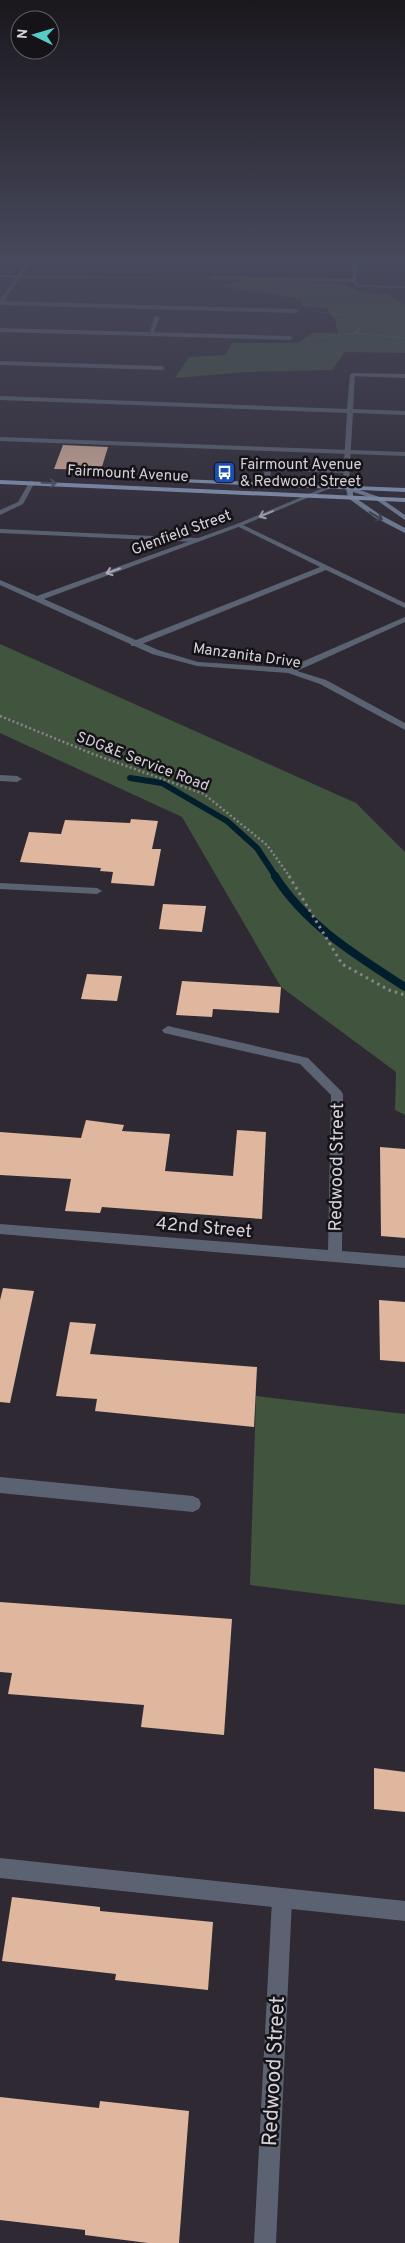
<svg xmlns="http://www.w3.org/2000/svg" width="405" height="2243" viewBox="0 0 405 2243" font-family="Overpass,sans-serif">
<rect width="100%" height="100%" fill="#2f2934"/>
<g fill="#41543e">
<path d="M246,280L341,283L364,293L388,294L405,305V353L345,352L332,370L247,372L175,378L189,357L225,355L232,343H298L312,333H338L335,320L326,308L303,307L301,299L218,286Z"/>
<path d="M0,644L356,803L405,852V1115L395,1110L396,1072L281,987L182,817L0,733Z"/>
<path d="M256,1396L405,1414V1605L250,1585Z"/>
</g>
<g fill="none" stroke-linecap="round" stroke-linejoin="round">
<path stroke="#001e2c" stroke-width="6" d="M130,778L162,783L227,821L257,848L276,877"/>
<path stroke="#001e2c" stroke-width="8" d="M275,876C306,925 357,956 405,987"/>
</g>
<g fill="#dfb79f">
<path d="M63,445L108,447L101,470L54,469Z"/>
<path d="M131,819L158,821L152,849H161L154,886L111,883L113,872L100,871L101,868L20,862L29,832L61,834L65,820L130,823Z"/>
<path d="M163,904L206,906L202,932L159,929Z"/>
<path d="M87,974L122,976L117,1001L81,999Z"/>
<path d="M182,981L281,987L279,1013L213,1009L212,1017L176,1015Z"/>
<path d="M86,1120L124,1125L122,1131L170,1134L165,1171L233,1176L237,1130L266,1132L262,1219L102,1207L100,1213L65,1211L71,1179L0,1175V1132L81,1138Z"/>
<path d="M380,1147L405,1149V1238L381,1236Z"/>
<path d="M3,1288L34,1291L10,1403L0,1402V1300Z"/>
<path d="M379,1300L405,1302V1362L380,1360Z"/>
<path d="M70,1322L96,1324L90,1354L257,1367L254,1427L95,1411L97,1399L56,1396Z"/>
<path d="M0,1602L232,1619L224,1735L141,1727L144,1705L8,1694L12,1673L0,1672Z"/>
<path d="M374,1768L405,1772V1812L374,1809Z"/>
<path d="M12,1897L100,1907V1911L213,1922L208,1990L115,1980L116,1974L2,1961Z"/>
<path d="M0,2097L99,2108L100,2101L189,2111L179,2243H148L85,2235V2230L0,2220Z"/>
</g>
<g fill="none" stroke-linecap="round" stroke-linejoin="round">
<g stroke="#89848d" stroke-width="1" stroke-dasharray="1 2" stroke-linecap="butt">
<path d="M357,333L405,338"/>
<path d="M305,339L357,333L361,325L345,315L312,311"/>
</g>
<path stroke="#89848d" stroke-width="2.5" stroke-dasharray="2 2.5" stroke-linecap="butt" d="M0,716L93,754L204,794L267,845L290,877"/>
<path stroke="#89848d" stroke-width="3" stroke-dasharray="2.5 4" stroke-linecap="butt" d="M289,876L342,964L389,990L405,995"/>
<g fill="#5b6372" fill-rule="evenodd">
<path d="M369,260H405V262L371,261Z"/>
<path d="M1,301L296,309L299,311L296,313L1,305Z"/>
<path d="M155,316L160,317L153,335L148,336Z"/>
<path d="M0,361L162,366L165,368L162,370L0,365Z"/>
<path d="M352,373L405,374V378L350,376Z"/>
<path d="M0,437L405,452V456L0,441Z"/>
<path d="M268,466L346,469L349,471L346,473L271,470L269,484L266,486L263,484L265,468Z"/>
<path d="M239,523L405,603V608L326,570L137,646H131V642L320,567L237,526L235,525Z"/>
<path d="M0,529L197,538L201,540L197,542L0,533Z"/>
<path d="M0,883L97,888L102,891L97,894L0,889Z"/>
<path d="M0,1858L405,1901V1921L0,1878Z"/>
</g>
<g fill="#5b6372" fill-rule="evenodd">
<path d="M27,260H31L22,275L176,278H20L0,306V300L15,278L0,277V275H17Z"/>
<path d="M354,260H358L356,281L359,285L405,286V288L358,287L353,282L208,279L216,276L352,279Z"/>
<path d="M0,328L290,336L293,338L290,340L0,332Z"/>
<path d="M350,374L355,375L353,409L405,411V415L353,413L349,479L352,488L349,490L346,488L343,479L347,413L0,400V396L347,409Z"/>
<path d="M30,481L35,482L23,504L0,515V510L18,502Z"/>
<path d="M328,486L333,487L241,526L44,599L158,650L198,662L288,668L405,617V622L297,671L326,680L405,723V730L320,684L288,673L197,666L152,654L0,585V580L37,596L237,524Z"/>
<path d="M0,775L17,776L22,779L17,782L0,781Z"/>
<path d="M168,1026L308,1058L341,1091L343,1094L342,1251L405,1256V1268L0,1234V1224L328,1250L331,1095L300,1064L164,1033L162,1030Z"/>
<path d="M0,1477L193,1496L199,1499L201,1504L199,1509L193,1512L0,1493Z"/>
<path d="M282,1890L289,1893L292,1900L276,2243H254L272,1900L275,1893Z"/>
</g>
<path fill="#748199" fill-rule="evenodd" d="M349,486L379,497L405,515V520L375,499L353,492V496L379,514L405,528V533L374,517L348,498L346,488Z"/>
<g fill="#8899b7" fill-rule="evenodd">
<path d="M180,479L405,488V492L178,482L177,481Z"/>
<path d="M0,480L405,498V502L0,484Z"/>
</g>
</g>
<defs><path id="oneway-shaft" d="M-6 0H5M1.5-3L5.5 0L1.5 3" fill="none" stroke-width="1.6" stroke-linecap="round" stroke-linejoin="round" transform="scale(1.25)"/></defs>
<use stroke="#494f60" href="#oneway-shaft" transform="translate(49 483) rotate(2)"/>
<g stroke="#ababb5">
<use href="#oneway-shaft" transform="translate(266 514) rotate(157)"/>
<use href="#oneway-shaft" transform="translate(113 571) rotate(160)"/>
</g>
<use stroke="#3c3f4c" href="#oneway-shaft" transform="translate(376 516) rotate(31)"/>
<linearGradient id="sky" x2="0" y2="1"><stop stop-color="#1a171d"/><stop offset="0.45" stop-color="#47495c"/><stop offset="1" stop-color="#47495c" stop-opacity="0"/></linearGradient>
<rect width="405" height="574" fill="url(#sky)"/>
<defs>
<symbol id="bus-square" viewBox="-11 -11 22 22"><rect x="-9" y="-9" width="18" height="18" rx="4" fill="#1a4fb4" stroke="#161318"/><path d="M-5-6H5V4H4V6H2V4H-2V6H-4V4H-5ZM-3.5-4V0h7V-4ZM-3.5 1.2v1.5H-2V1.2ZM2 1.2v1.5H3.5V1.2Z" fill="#fff"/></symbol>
</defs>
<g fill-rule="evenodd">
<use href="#bus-square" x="212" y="460" width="25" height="25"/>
</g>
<g text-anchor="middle" stroke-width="5" stroke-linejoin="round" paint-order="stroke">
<g font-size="15" fill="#d6d2d9" stroke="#161318" text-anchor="start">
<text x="240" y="469">Fairmount Avenue<tspan x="240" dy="17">&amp; Redwood Street</tspan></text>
</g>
<g font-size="15" fill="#d6d2d9" stroke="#161318">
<text transform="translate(128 473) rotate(3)" y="5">Fairmount Avenue</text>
<text transform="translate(181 532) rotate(-20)" y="5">Glenfield Street</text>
<text transform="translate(247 655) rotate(8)" y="5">Manzanita Drive</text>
<text transform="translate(143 761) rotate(21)" y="5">SDG&amp;E Service Road</text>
</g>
<g font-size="18" fill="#d6d2d9" stroke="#161318">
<text transform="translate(336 1167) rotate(-89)" y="6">Redwood Street</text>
<text transform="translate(204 1227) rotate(5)" y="6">42nd Street</text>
</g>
<g font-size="21" fill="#d6d2d9" stroke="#161318">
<text transform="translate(273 2071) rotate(-87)" y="7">Redwood Street</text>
</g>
</g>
<g transform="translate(35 35) rotate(275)"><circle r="24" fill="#161318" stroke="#635f65"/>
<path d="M0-4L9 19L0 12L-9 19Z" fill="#55cdc6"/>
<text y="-8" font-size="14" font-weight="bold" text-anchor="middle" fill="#d6d2d9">N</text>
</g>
</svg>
